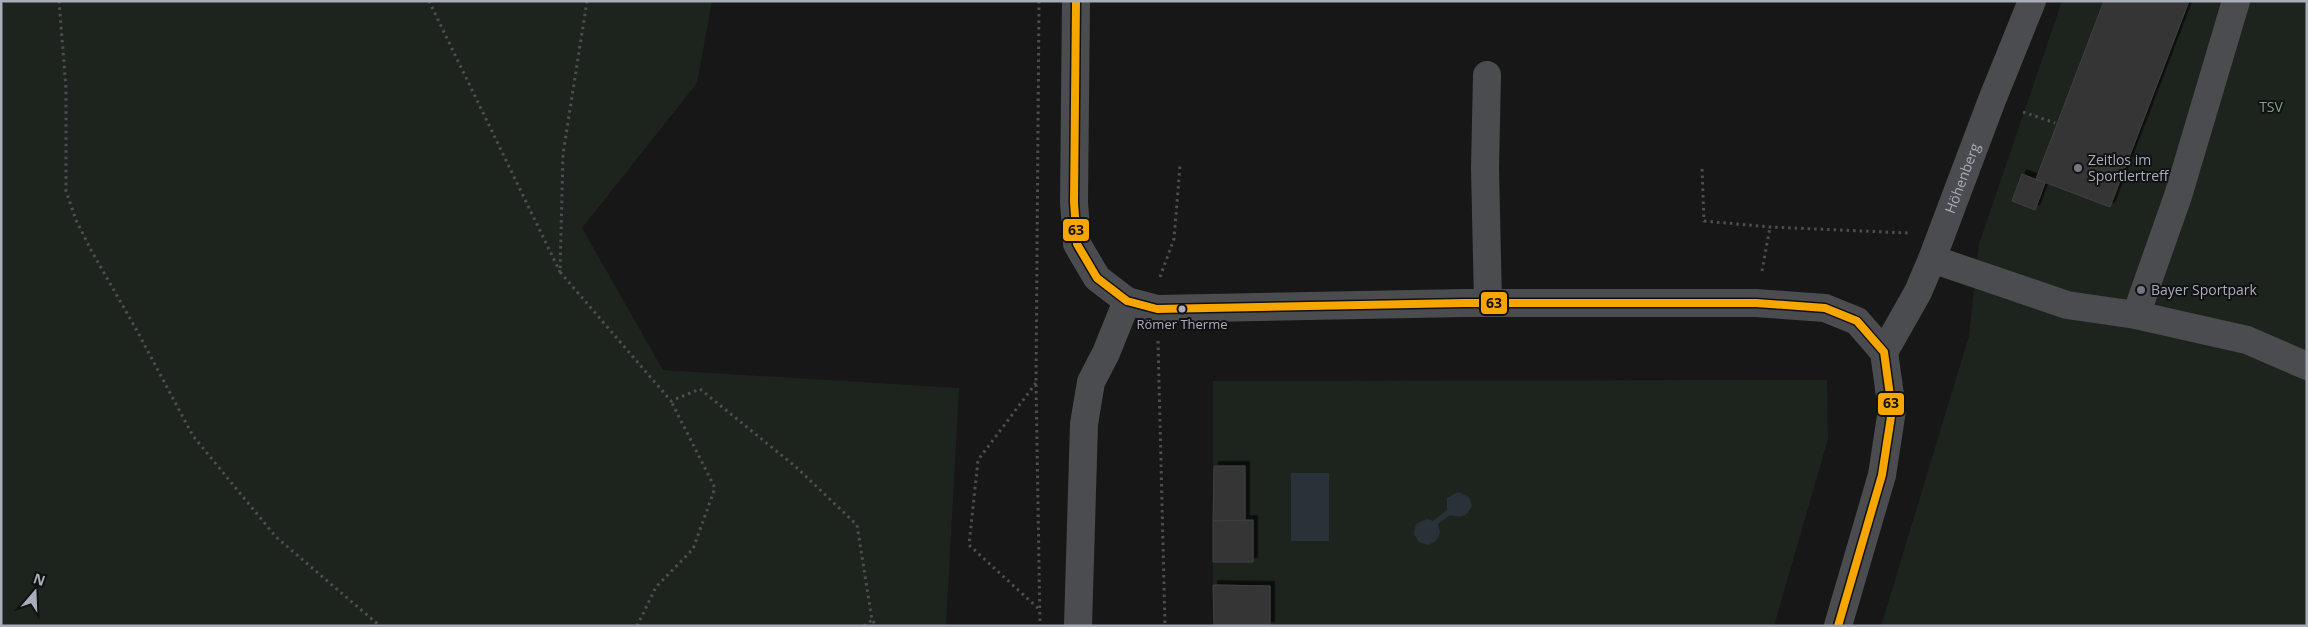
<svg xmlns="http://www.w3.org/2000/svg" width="2308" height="627" viewBox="0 0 2308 627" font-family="'Open Sans',sans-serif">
<defs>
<filter id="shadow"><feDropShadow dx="4.5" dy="-4.5" stdDeviation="0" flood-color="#0009"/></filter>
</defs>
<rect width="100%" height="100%" fill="#171717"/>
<g fill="#1d241e">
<path d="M1,1H712L697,83L582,228L663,370L959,388L946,626H1Z"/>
<path d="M2062,1H2307V626H1881L1969,336L1979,244Z"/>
<path d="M1827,380L1828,439L1774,626H1213V381Z"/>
</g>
<g fill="#2a3239">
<rect x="1291" y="473" width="38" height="68"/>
<path d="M1458,492L1469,497L1472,506C1466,517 1462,518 1450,515L1438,524L1440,533L1436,541L1428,545L1419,542L1414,534L1416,524L1427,519L1433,521L1447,510V498Z"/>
</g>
<g fill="#353536" stroke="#3f4043" filter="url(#shadow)">
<path d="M2104,1H2189L2110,207L2036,179Z"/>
<path d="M2022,174L2045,183L2035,210L2012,201Z"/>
<path d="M1214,466H1245V521H1213Z"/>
<path d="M1253,520V562H1213V521Z"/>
<path d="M1213,585L1270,586V626H1214Z"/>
</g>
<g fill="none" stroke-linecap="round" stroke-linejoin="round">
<g stroke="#4d4e52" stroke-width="3" stroke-dasharray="2.5 4" stroke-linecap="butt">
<path d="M59,1L66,88V191L76,220L91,250L136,329L193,436L276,537L380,626"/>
<path d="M429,1L560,272"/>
<path d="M587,1L563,154L560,272L671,401L700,389L796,467L857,525L872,620L877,626"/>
<path d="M1039,1L1036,383L1040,626"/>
<path d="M2023,112L2055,123"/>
<path d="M1702,169L1704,221L1770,227L1908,233"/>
<path d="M1762,271L1770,227"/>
<path d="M1160,277L1174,239L1180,166"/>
<path d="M1158,341L1165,626"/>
<path d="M1036,383L978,460L969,545L1040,610"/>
<path d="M637,626L656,587L693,549L715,488L671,401"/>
<path d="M864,626L872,620"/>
</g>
<g stroke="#4b4c50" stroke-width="28">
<path d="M1076,1L1074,202L1077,244L1097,278L1127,301L1157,309L1464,303H1756L1825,308L1857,321L1884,352L1892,410L1882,475L1838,626"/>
<path d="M1487,75L1485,168L1488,303"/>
<path d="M1932,259L2067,305L2136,315L2178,196L2236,1"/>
<path d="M2136,315L2247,340L2307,366"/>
<path id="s1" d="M1884,352L1918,292L1932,259L1992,100L2032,1"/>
<path d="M1078,626L1084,424L1091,382L1106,353L1127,301"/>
</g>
<defs>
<path id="bus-1" d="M1076,1L1074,202L1077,244L1097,278L1127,301L1157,309L1464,303H1756L1825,308L1857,321L1884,352L1892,410L1882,475L1838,626"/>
</defs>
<use href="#bus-1" stroke="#111113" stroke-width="11"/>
<use href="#bus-1" stroke="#f7a600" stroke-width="8"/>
</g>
<g fill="#757880" stroke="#111113" stroke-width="2">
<circle cx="2078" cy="168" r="5"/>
<circle cx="2141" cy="290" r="5"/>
</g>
<circle fill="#a8adb8" stroke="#111113" stroke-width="2" cx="1182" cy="309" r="4.5"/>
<g text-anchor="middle" stroke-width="4" stroke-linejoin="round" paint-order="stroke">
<g font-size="13" fill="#a8adb8" stroke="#111113">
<text x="1182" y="329">Römer Therme</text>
</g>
<g font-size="14" fill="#7fa381" stroke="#111113">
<text x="2271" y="112">TSV</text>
</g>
<g font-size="14" fill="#a8adb8" stroke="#111113" text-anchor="start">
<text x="2088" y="165">Zeitlos im<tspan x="2088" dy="16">Sportlertreff</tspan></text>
<text x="2151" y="295">Bayer Sportpark</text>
</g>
<g font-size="14" fill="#a8adb8" stroke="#111113">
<text dy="5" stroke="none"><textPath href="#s1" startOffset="191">Höhenberg</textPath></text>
</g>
</g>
<g stroke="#111113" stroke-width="2">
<rect x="1062" y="218" width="28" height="24" rx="5" fill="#f7a600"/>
<rect x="1480" y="291" width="28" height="24" rx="5" fill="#f7a600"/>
<rect x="1877" y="392" width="28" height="24" rx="5" fill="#f7a600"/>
</g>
<g font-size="14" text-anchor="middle" font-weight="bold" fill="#111">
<text x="1076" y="235">63</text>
<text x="1494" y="308">63</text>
<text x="1891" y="408">63</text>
</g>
<rect width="2308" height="627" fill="none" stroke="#a8adb8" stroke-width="5"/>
<g transform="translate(35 592) rotate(19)" stroke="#111113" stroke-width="4" paint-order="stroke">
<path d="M0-4L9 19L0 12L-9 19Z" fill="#a8adb8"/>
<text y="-8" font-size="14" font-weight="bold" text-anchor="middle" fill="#a8adb8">N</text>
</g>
</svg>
